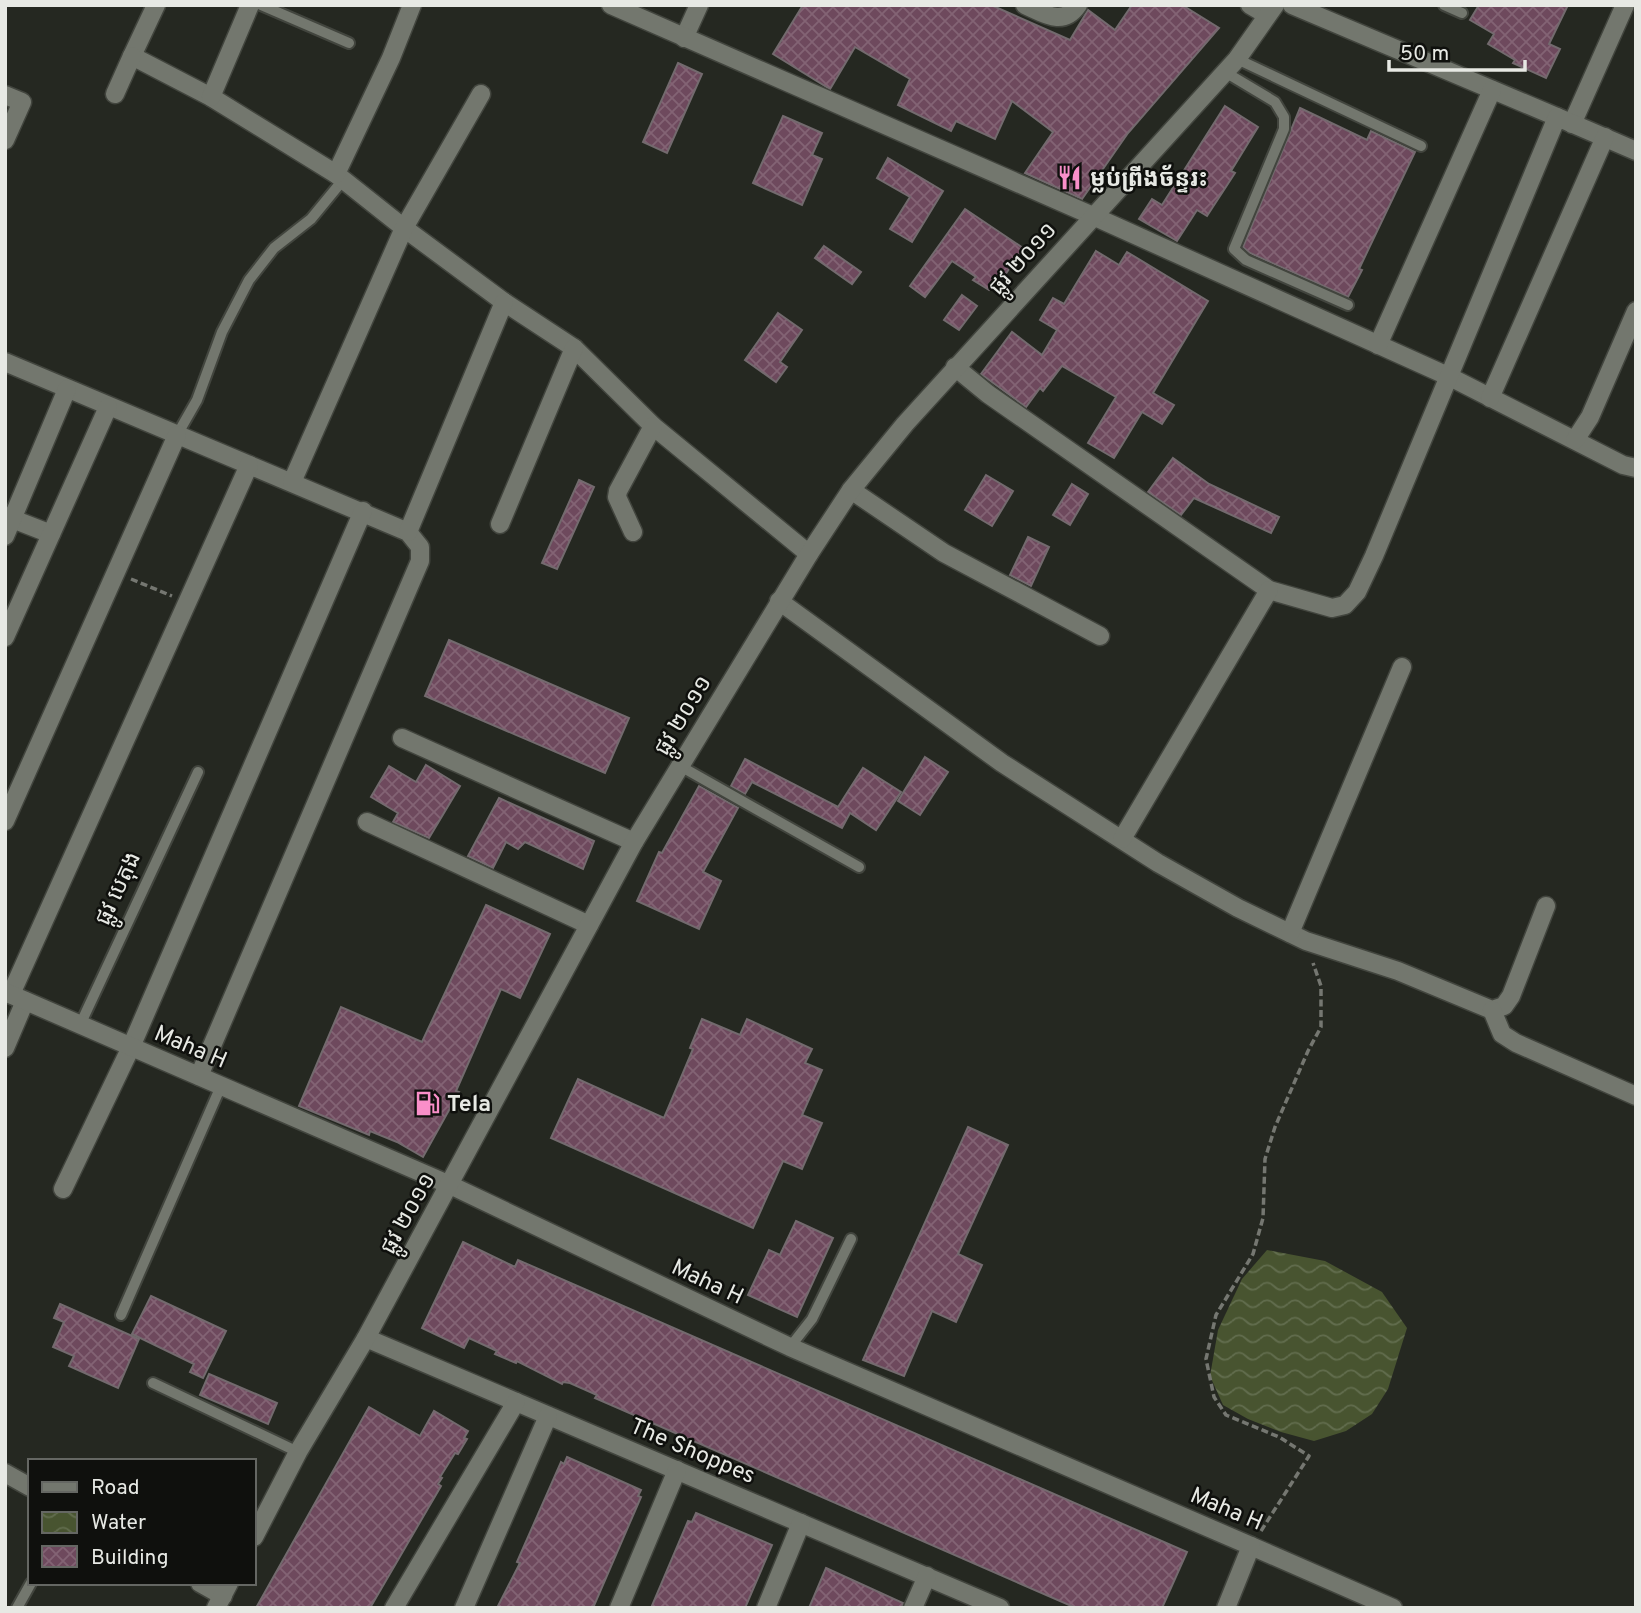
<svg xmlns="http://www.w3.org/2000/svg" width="1641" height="1613" viewBox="0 0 1641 1613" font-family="Overpass,'Noto Sans Khmer',sans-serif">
<defs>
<pattern id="water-waves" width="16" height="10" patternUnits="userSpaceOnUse" patternTransform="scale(1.75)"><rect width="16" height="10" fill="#485430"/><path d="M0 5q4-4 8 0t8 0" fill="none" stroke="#626d4e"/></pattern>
<pattern id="building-cross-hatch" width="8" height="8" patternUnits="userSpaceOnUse" patternTransform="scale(1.75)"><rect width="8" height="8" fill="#6e495d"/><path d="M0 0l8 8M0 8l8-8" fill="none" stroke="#836374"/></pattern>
</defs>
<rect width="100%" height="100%" fill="#252821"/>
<path fill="url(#water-waves)" d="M1267,1250L1325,1261L1382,1292L1407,1328L1388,1389L1372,1414L1346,1431L1314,1441L1281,1432L1248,1419L1223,1405L1210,1376L1218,1330L1242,1279Z"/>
<g fill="url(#building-cross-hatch)" stroke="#736a6e" stroke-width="2">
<path d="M803,5H991L1070,40L1088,10L1115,30L1132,5H1182L1219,28L1128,133L1082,199L1025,173L1053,132L1012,101L995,139L956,121L951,131L898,105L910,79L855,47L830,89L773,54Z"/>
<path d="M1479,5H1568L1549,44L1560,49L1546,78L1513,63L1515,60L1488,44L1494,34L1470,20Z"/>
<path d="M678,63L702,74L667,153L643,142Z"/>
<path d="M1225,106L1258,127L1231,171L1235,173L1207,216L1197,210L1177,241L1139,219L1152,199L1162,205Z"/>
<path d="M1300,108L1367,140L1371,131L1415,152L1359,269L1362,270L1348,297L1250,253L1243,247Z"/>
<path d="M783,116L822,133L812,155L822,159L802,205L753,183Z"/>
<path d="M888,158L943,191L912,242L890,229L910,197L877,178Z"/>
<path d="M965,209L1023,248L995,290L991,287L989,290L973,280L976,277L952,261L925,297L910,286Z"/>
<path d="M824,246L861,272L852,284L815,258Z"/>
<path d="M1096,251L1119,265L1127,252L1208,301L1153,393L1174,405L1162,424L1142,412L1114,458L1088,443L1116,397L1062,366L1043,391L1040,388L1026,407L981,374L1012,332L1042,355L1057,330L1040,320L1053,298L1064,304Z"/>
<path d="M962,295L977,306L959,330L944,320Z"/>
<path d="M778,313L802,330L780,362L787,367L776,382L745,360Z"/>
<path d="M1173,458L1209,484L1279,517L1271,533L1194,498L1181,515L1148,492Z"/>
<path d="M986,475L1013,491L992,526L965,510Z"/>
<path d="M579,480L594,487L557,569L542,563Z"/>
<path d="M1072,484L1088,494L1070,525L1053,515Z"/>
<path d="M1028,537L1049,547L1031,586L1010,575Z"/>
<path d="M449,640L629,718L605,773L425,696Z"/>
<path d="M925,757L948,772L920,815L898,801Z"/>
<path d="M745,759L838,807L863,768L901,792L876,830L850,813L842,828L752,782L745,794L731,786Z"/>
<path d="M426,765L460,786L429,838L393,822L398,813L371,797L389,766L416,782Z"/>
<path d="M699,786L738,808L703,872L721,881L699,929L637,901L659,852L662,853Z"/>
<path d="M499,798L594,841L583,869L525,842L518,849L506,842L493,868L468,856Z"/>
<path d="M486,905L550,934L520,998L501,989L456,1091L459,1092L423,1157L397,1142L370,1131L369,1135L299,1106L341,1007L422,1042Z"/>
<path d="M702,1019L740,1035L747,1019L812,1049L805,1063L822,1070L802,1115L822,1123L802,1169L783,1161L753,1228L551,1138L578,1079L664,1118L693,1049L690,1048Z"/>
<path d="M968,1127L1008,1145L958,1254L982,1265L956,1322L932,1311L904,1376L863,1360Z"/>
<path d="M796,1221L833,1238L797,1317L748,1295L769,1250L780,1255Z"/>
<path d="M463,1242L515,1267L518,1260L1187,1552L1162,1608H1076L595,1398L597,1395L570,1383L563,1382L562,1384L517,1361L516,1363L495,1354L497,1351L469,1338L464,1348L422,1328Z"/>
<path d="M151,1296L226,1331L203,1378L190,1372L194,1364L132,1334Z"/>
<path d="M60,1304L139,1339L118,1388L69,1366L74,1356L53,1347L64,1322L54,1318Z"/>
<path d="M209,1374L277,1403L268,1424L200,1395Z"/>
<path d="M369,1407L420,1436L434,1411L468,1431L464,1438L467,1439L458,1454L455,1453L440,1477L442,1478L438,1484L441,1486L370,1608H256Z"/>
<path d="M567,1457L641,1490L638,1496L641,1497L593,1608H497L520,1563L517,1562L561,1462L564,1464Z"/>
<path d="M696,1513L772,1545L745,1608H651L688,1521L692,1522Z"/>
<path d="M826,1568L903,1603L902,1608H809Z"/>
</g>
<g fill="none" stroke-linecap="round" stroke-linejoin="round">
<defs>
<g id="lane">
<path d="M261,5L349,43"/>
<path d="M1444,5L1462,13"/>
<path d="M1237,59L1421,146"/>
<path d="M1225,72L1275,102L1284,117V129L1234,249L1246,260L1348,305"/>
<path d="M177,435L197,400L222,332L249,280L274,248L311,219L343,180"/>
<path d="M680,766L859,867"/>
<path d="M80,1025L198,772"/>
<path d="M121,1315L221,1086"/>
<path d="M790,1347L812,1319L851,1239"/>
<path d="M153,1383L298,1452"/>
<path d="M17,1608L31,1583"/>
</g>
<g id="street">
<path d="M156,5L132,56L211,97L336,174L404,228L504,302L574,348L653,426L809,554"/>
<path d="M1025,5C1045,14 1063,27 1078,5"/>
<path d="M1250,5L1267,15"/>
<path d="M1292,5L1557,117"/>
<path d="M684,38L699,5"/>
<path d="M115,94L132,56"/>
<path d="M5,95L22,102L5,140"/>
<path d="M211,97L250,5"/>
<path d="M1572,124L1625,5"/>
<path d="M336,174L391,58L412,5"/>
<path d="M1093,216L1450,377L1623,465L1636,468"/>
<path d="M1378,345L1492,90"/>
<path d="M5,362L408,532L420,547V561L199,1076"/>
<path d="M955,367L988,394L1269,590L1332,608L1345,605L1357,592L1374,556L1557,117L1636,151"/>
<path d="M1490,398L1605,137"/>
<path d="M1575,440L1590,417L1636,311"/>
<path d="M292,482L404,228L481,94"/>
<path d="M851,490L944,553L1100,636"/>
<path d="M5,516L51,534"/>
<path d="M500,524L574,348"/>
<path d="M408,532L504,302"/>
<path d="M633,532L617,497L618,491L653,426"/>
<path d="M5,536L67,389"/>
<path d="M779,601L1002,763L1158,863L1238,908L1306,941L1398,971L1492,1010L1504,1006L1511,996L1546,906"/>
<path d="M5,637L108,407"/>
<path d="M402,738L634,842"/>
<path d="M5,821L177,435"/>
<path d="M367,822L589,925"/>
<path d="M1122,839L1269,590"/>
<path d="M1290,933L1402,667"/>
<path d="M11,994L249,465"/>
<path d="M1492,1010L1502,1034L1516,1043L1636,1096"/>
<path d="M5,1048L25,1001"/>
<path d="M63,1189L131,1047L363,511"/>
<path d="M366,1338L1000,1608"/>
<path d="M5,1473L30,1487"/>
<path d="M1251,1546L1393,1608"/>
<path d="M200,1583L223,1596"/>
<path d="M394,1608L516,1402"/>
<path d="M464,1608L548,1416"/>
<path d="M619,1608L677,1470"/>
<path d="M766,1608L801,1523"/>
<path d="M913,1608L927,1576"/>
</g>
<g id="secondary">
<path d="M611,5L1093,216"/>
<path d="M5,992L450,1185L790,1347L1251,1546L1226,1608"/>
<path d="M254,1537L298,1452L366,1338L634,842L809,554L851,490L905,424L1237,59L1275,5"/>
<path d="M216,1608L229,1583"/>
</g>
</defs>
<use href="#lane" stroke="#42453e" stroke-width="14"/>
<use href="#street" stroke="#42453e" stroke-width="21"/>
<use href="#secondary" stroke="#42453e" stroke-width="21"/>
<g stroke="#757771" stroke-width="3.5" stroke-dasharray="7 3.5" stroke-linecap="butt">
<path d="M131,579L172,596"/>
<path d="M1261,1531L1309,1456L1279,1437L1226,1415L1214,1397L1206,1359L1216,1315L1253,1254L1263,1218L1265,1159L1275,1127L1308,1051L1321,1027V986L1313,963"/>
</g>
<use href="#lane" stroke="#73776e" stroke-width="10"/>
<use href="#street" stroke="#73776e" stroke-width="18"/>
<use href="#secondary" stroke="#73776e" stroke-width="18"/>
</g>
<defs>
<symbol id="restaurant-bare" viewBox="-9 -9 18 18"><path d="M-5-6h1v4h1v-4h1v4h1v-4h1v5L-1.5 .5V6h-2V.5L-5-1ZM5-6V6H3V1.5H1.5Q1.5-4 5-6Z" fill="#f98fc9" stroke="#0f100d" stroke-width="2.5" paint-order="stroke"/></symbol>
<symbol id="fuel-bare" viewBox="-9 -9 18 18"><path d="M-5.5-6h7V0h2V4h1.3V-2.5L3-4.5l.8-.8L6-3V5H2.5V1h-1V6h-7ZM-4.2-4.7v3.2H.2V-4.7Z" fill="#f98fc9" stroke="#0f100d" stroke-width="2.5" paint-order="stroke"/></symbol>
</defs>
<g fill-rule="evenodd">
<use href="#restaurant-bare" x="1052" y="160" width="35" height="35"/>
<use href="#fuel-bare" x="410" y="1086" width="35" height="35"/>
</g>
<g text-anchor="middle" stroke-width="5" stroke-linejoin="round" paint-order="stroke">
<g font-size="23" font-weight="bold" fill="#e7e9e4" stroke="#0f100d" text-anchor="start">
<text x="1090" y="186">ម្លប់ព្រីងច័ន្ទរះ</text>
<text x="447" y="1111">Tela</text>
</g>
<g font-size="23" fill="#e7e9e4" stroke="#0f100d">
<text transform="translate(1022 258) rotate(-48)" y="8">ផ្លូវ ២០១១</text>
<text transform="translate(682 715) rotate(-59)" y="8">ផ្លូវ ២០១១</text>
<text transform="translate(117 888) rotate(-65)" y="8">ផ្លូវ បេតុង</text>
<text transform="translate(191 1046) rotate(23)" y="8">Maha H</text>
<text transform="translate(407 1213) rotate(-61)" y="8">ផ្លូវ ២០១១</text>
<text transform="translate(708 1281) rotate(25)" y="8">Maha H</text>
<text transform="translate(693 1450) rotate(23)" y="8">The Shoppes</text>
<text transform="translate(1227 1508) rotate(23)" y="8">Maha H</text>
</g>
</g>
<rect width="1641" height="1613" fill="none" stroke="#e7e9e4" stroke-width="14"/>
<rect x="28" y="1459" width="228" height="126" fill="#0f100d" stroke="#656763" stroke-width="2"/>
<rect x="42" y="1482" width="35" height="10" fill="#73776e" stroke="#656763" stroke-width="2"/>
<text x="91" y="1494" font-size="21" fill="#e7e9e4">Road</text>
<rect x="42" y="1512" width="35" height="21" fill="url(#water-waves)" stroke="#656763" stroke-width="2"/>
<text x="91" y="1529" font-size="21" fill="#e7e9e4">Water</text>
<rect x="42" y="1546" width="35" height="21" fill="url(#building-cross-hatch)" stroke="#656763" stroke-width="2"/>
<text x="91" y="1564" font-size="21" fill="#e7e9e4">Building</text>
<path d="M1389 60v10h136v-10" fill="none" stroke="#e7e9e4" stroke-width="3.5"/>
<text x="1400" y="60" font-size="21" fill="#e7e9e4" stroke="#0f100d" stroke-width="5" paint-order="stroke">50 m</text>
</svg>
